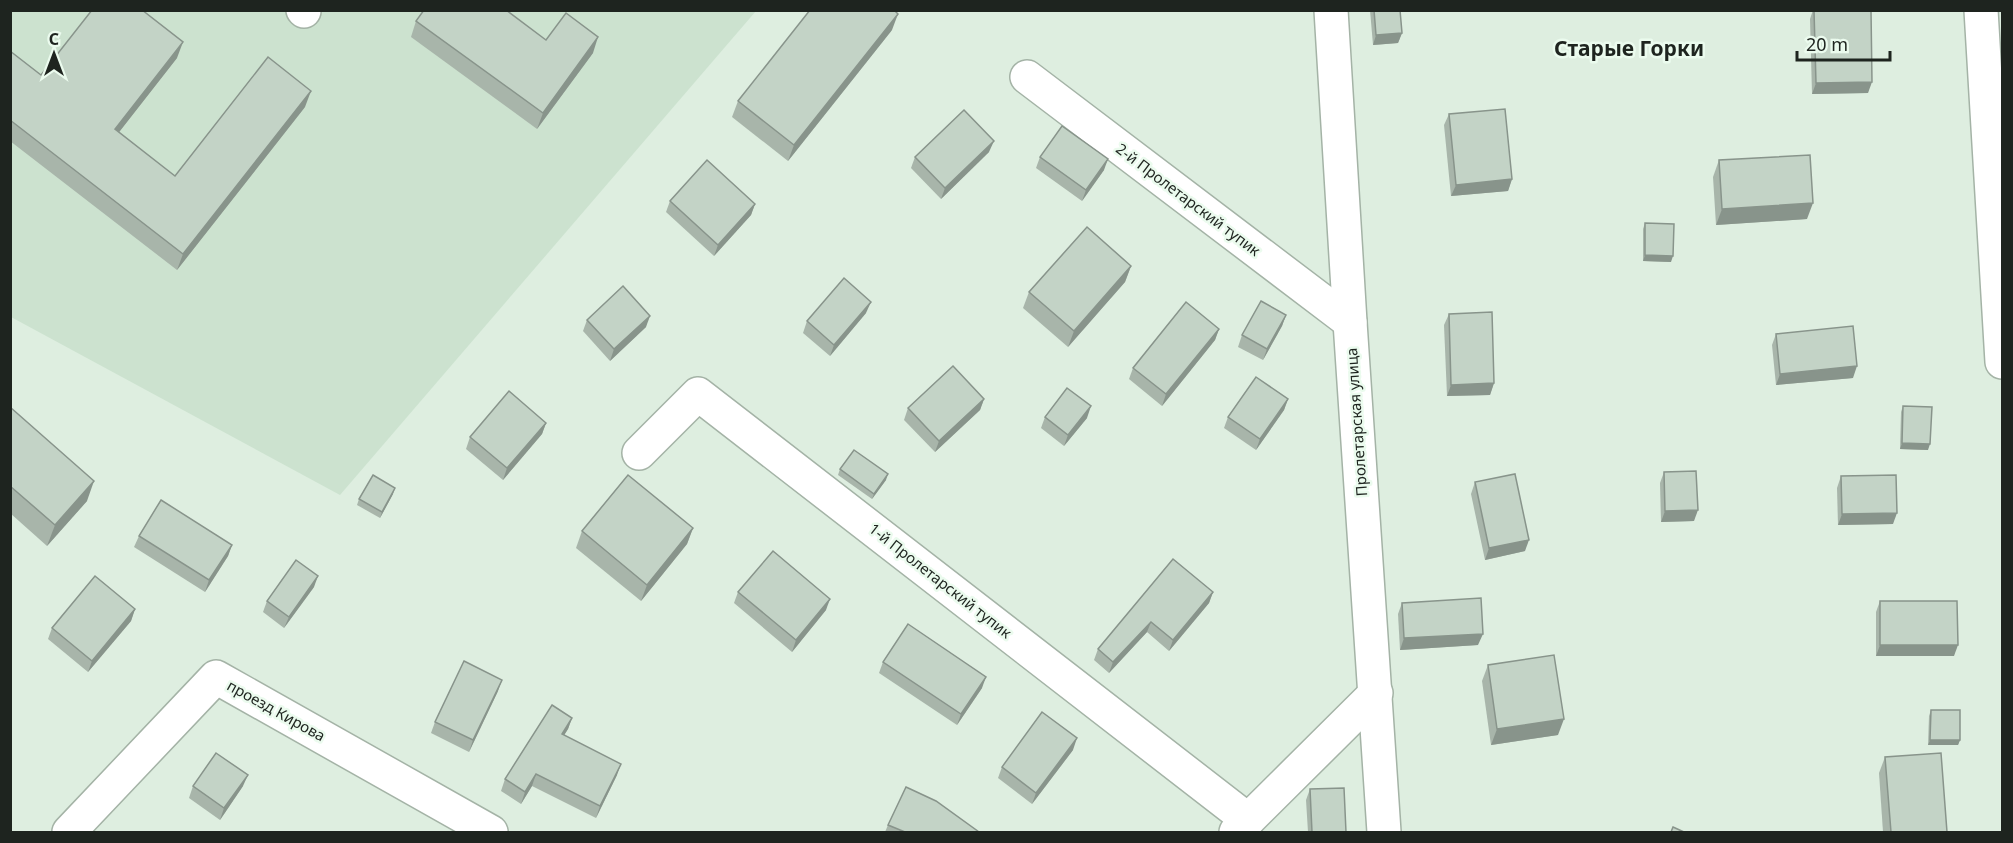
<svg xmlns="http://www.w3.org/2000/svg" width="2013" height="843" viewBox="0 0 2013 843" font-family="'Noto Sans',sans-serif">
<rect width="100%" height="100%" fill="#deeee0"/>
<path fill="#cce2cf" d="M10,11H756L340,495L11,317Z"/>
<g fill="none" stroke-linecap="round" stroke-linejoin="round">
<defs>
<g id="minor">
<path d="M303,10L304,11"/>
<path d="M1331,10L1350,322L1384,832"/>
<path d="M1981,10L2002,362"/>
<path d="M1027,77L1350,322"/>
<path d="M639,453L698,394L1248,820"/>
<path d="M69,832L216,677L491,832"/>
<path d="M1236,832L1376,693"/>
</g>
</defs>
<use href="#minor" stroke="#a4b3a6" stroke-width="36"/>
<use href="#minor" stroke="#fff" stroke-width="33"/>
</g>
<g fill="#a8b5aa">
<path d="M1370,10H1400L1402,33L1398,43L1373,45Z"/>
<path d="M1813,10H1871L1868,93L1812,94L1810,19Z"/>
<path d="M416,21L546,40L593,53L537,129L411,37Z"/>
<path d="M892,30L788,161L732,117L738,101Z"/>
<path d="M10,51L41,75L177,58L119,132L175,176L305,107L177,270L10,141Z"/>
<path d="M1449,114L1512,179L1508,191L1451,196L1444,125Z"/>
<path d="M989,152L941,199L911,168L915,157Z"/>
<path d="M1040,157L1104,170L1082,201L1036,168Z"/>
<path d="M1719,160L1807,219L1716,225L1713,177Z"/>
<path d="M670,201L755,204L751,215L714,256L666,212Z"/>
<path d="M1645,223L1671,262L1643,261V229Z"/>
<path d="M1131,266L1125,282L1068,347L1023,308L1029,292Z"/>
<path d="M866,313L830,356L803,333L807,321Z"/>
<path d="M1449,314L1494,383L1490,395L1447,396L1444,325Z"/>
<path d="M1286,315L1282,326L1263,360L1238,347L1242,335Z"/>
<path d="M587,320L646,327L610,361L583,331Z"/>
<path d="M1219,329L1215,340L1162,406L1129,379L1133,368Z"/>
<path d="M1776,334L1853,378L1776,385L1772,345Z"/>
<path d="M984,399L980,410L935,452L904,420L908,408Z"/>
<path d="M1288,399L1284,410L1256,450L1224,428L1228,417Z"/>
<path d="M1903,406L1928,450L1900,449L1901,412Z"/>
<path d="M10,407L87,501L47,546L10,513Z"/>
<path d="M1045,417L1087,418L1064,446L1041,428Z"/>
<path d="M546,423L542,434L503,480L466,449L470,437Z"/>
<path d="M840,469L886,480L872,499L838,475Z"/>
<path d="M1664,472L1694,521L1661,522L1660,483Z"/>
<path d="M1841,476L1893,524L1838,525L1837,488Z"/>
<path d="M1475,482L1525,551L1485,560L1471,494Z"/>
<path d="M393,494L380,518L357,505L359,499Z"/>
<path d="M693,528L687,544L641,601L576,548L582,531Z"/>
<path d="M139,536L232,545L228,556L205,592L134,547Z"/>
<path d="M1173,559L1213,592L1209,603L1169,651L1147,632L1109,673L1094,660L1098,649Z"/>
<path d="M314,587L284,628L263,612L267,601Z"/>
<path d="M738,592L826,610L792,652L734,603Z"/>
<path d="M1880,601L1954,656H1876V612Z"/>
<path d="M1402,603L1478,645L1400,650L1398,614Z"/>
<path d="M135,609L131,621L88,672L48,639L52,628Z"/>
<path d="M883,662L982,688L957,725L879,673Z"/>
<path d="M1488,665L1558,735L1491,745L1482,681Z"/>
<path d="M498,691L469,752L431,733L435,722Z"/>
<path d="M1931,710L1960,740L1958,745H1928L1929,716Z"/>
<path d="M572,718L568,729L564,735L617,775L596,818L532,786L521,804L501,791L505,779Z"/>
<path d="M1073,750L1032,804L998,778L1002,767Z"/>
<path d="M1885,757L1947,832H1883L1879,773Z"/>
<path d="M193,786H243L220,820L189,798Z"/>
<path d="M1310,789L1346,832H1308L1306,800Z"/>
<path d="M888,825L979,832H885Z"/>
</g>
<g fill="#88948b">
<path d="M898,14L892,30L788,161L794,145Z"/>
<path d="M1402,33L1398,43L1373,45L1376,35Z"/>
<path d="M598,37L593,53L537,129L543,113Z"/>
<path d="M183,42L177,58L109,145L115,129Z"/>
<path d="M1872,82L1868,93L1812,94L1816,83Z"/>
<path d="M311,91L305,107L177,270L183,254Z"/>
<path d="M994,141L989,152L941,199L945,188Z"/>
<path d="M1108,159L1104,170L1082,201L1086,190Z"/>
<path d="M1512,179L1508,191L1451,196L1456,185Z"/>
<path d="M1813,203L1807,219L1716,225L1722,209Z"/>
<path d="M755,204L751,215L714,256L718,245Z"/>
<path d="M1645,255L1673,256L1671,262L1643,261Z"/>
<path d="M1131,266L1125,282L1068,347L1074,331Z"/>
<path d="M871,302L866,313L830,356L834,345Z"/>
<path d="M1286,315L1282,326L1263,360L1267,349Z"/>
<path d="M650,316L646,327L610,361L614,349Z"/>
<path d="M1219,329L1215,340L1162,406L1166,394Z"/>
<path d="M1857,366L1853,378L1776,385L1780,374Z"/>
<path d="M1494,383L1490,395L1447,396L1451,385Z"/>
<path d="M984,399L980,410L935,452L939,441Z"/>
<path d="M1288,399L1284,410L1256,450L1260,439Z"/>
<path d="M1091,406L1087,418L1064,446L1068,435Z"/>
<path d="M546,423L542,434L503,480L507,468Z"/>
<path d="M1902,443L1930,444L1928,450L1900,449Z"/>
<path d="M888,474L886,480L872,499L874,494Z"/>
<path d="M94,481L87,501L47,546L55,525Z"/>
<path d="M395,488L393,494L380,518L382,512Z"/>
<path d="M1698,510L1694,521L1661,522L1665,511Z"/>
<path d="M1897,513L1893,524L1838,525L1842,514Z"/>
<path d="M693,528L687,544L641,601L647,585Z"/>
<path d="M1529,540L1525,551L1485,560L1489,548Z"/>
<path d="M232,545L228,556L205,592L209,580Z"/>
<path d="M318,576L314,587L284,628L289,617Z"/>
<path d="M1213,592L1209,603L1169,651L1173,640Z"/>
<path d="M830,599L826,610L792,652L796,640Z"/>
<path d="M135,609L131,621L88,672L92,661Z"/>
<path d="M1151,622L1147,632L1109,673L1113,662Z"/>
<path d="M1483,634L1478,645L1400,650L1404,638Z"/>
<path d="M1880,645H1958L1954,656H1876Z"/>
<path d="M986,677L982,688L957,725L961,714Z"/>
<path d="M502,680L498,691L469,752L473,740Z"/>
<path d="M572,718L568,729L558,745L562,734Z"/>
<path d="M1564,719L1558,735L1491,745L1497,729Z"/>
<path d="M1077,738L1073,750L1032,804L1036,793Z"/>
<path d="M1930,740H1960L1958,745H1928Z"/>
<path d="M621,764L617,775L596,818L600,806Z"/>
<path d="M536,774L532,786L521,804L525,792Z"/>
<path d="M248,775L243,786L220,820L224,808Z"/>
</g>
<g fill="#c3d3c6" stroke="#88948b" stroke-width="1.5">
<path d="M92,10H142L183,42L115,129L175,176L268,57L311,91L183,254L10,120V51L41,75Z"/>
<path d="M424,10H506L546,40L566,13L598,37L543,113L416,21Z"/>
<path d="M810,10H894L898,14L794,145L738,101Z"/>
<path d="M1374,10H1400L1402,33L1376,35Z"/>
<path d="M1814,10H1871L1872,82L1816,83Z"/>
<path d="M1505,109L1512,179L1456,185L1449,114Z"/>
<path d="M964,110L994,141L945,188L915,157Z"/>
<path d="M1062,126L1108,159L1086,190L1040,157Z"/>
<path d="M1810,155L1813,203L1722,209L1719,160Z"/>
<path d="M707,160L755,204L718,245L670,201Z"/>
<path d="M1645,223L1674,224L1673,256L1645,255Z"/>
<path d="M1087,227L1131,266L1074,331L1029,292Z"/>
<path d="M844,278L871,302L834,345L807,321Z"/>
<path d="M623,286L650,316L614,349L587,320Z"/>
<path d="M1261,301L1286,315L1267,349L1242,335Z"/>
<path d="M1186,302L1219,329L1166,394L1133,368Z"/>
<path d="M1492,312L1494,383L1451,385L1449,314Z"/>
<path d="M1853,326L1857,366L1780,374L1776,334Z"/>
<path d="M953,366L984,399L939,441L908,408Z"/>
<path d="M1256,377L1288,399L1260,439L1228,417Z"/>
<path d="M1067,388L1091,406L1068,435L1045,417Z"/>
<path d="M509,391L546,423L507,468L470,437Z"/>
<path d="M1903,406L1932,407L1930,444L1902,443Z"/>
<path d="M10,407L94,481L55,525L10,486Z"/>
<path d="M854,450L888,474L874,494L840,469Z"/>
<path d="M1696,471L1698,510L1665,511L1664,472Z"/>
<path d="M1515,474L1529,540L1489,548L1475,482Z"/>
<path d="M373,475L395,488L382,512L359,499Z"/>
<path d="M628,475L693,528L647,585L582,531Z"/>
<path d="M1896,475L1897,513L1842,514L1841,476Z"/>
<path d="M161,500L232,545L209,580L139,536Z"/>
<path d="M773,551L830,599L796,640L738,592Z"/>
<path d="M1173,559L1213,592L1173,640L1151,622L1113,662L1098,649Z"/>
<path d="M296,560L318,576L289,617L267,601Z"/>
<path d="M95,576L135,609L92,661L52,628Z"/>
<path d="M1481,598L1483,634L1404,638L1402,603Z"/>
<path d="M1880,601H1957L1958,645H1880Z"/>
<path d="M908,624L986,677L961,714L883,662Z"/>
<path d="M1554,655L1564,719L1497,729L1488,665Z"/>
<path d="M464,661L502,680L473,740L435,722Z"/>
<path d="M552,705L572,718L562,734L621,764L600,806L536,774L525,792L505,779Z"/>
<path d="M1931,710H1960V740H1930Z"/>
<path d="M1042,712L1077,738L1036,793L1002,767Z"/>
<path d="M216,753L248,775L224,808L193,786Z"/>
<path d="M1941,753L1947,832H1891L1885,757Z"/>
<path d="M906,787L936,801L979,832H905L888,825Z"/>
<path d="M1344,788L1346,832H1312L1310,789Z"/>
<path d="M1673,827L1684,832H1671Z"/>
</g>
<g text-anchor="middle" stroke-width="5" stroke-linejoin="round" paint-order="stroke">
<g font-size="15" fill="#1e241f" stroke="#ebfbee">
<text transform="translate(1188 200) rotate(37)" y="5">2-й Пролетарский тупик</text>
<text transform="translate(1357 422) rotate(-94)" y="5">Пролетарская улица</text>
<text transform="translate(940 581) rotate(38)" y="5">1-й Пролетарский тупик</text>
<text transform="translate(276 711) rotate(29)" y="5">проезд Кирова</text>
</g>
<g font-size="21" font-weight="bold" fill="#1e241f" stroke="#ebfbee">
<text x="1629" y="56">Старые Горки</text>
</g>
</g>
<rect width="2013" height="843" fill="none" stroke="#1e241f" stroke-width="24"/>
<g transform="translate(54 54)" stroke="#ebfbee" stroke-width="4.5" paint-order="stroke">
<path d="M0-4.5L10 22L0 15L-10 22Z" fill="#1e241f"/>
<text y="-9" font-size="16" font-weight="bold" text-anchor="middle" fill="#1e241f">С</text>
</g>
<path d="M1797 51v9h93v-9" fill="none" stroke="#1e241f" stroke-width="3"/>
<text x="1806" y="51" font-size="18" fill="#1e241f" stroke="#ebfbee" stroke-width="4.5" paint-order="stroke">20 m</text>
</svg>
